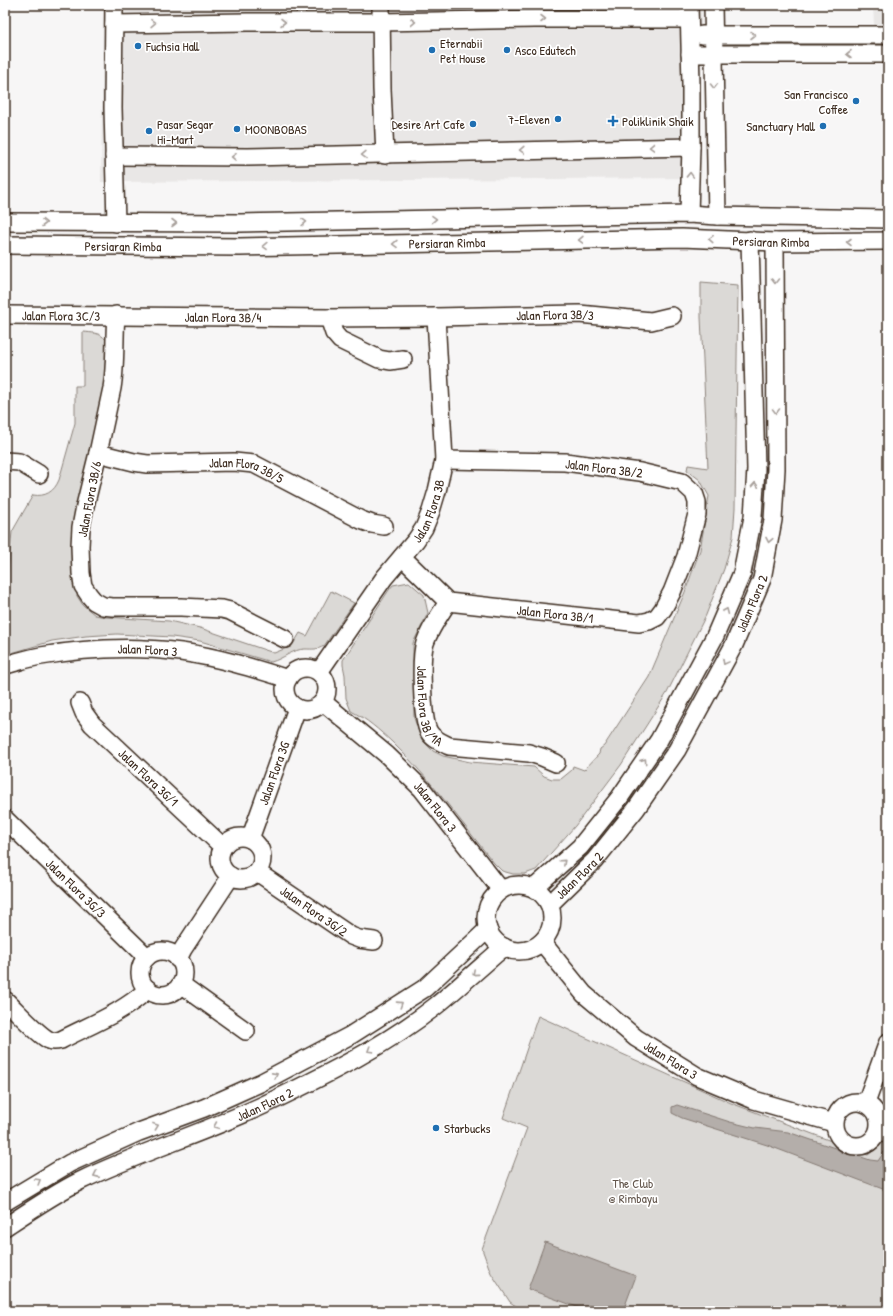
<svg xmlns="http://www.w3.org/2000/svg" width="893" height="1316" viewBox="0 0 893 1316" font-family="'Patrick Hand',sans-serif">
<rect width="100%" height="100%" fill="#f7f6f6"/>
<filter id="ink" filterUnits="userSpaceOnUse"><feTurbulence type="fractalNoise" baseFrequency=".025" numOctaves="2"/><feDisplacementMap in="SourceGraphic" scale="8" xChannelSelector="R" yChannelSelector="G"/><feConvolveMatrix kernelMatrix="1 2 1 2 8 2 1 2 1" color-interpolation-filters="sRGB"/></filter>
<g filter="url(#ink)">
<g fill="#e9e7e6">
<path d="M103,5H702L700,178L101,182Z"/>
<path d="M873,5H888V24L874,25Z"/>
</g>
<g fill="#dbd9d6" stroke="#8b827a">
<path d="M701,282L738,285L735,508L733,537L724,569L706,615L667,693L621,765L575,826L536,870L525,874H513L502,871L494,863C461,822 430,778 392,742C379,730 367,719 351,711L346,698L345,675L343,665V660L389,590L393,585L409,582L424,595L428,613L413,643L414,718L422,740L433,751L443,756L470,762L534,767L544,776L552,779H561L572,770L573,766L584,770L599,754L600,749L604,746L649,677L685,592L700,550L709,496L700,480L687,470L688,465L708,468L701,317Z"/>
<path d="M83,332C92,333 100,332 106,340L108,378L81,493L74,519L72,569L77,596L83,605L95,615L106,617L169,621L200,628L274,653L292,646L300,633L307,636L331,591L354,603L324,646C317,650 313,649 305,649C293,649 283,659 271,662L200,641L172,637L117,634L86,636L52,641L5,655V599L12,532L33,495C45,497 54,492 59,480L75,423V386H83Z"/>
<path d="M538,1016L731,1103L868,1155L880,1145L886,1136L888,1125L881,1088L888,1066V1311H523L510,1302L491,1273L482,1249L527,1128L503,1118Z"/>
</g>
<g fill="#b4aeaa" stroke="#847972">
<path d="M677,1105L730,1122L755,1128L788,1132L870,1160L878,1161L888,1146V1191L767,1145L682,1118L672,1113V1107Z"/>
<path d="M545,1242L636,1276L623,1311H588L528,1289Z"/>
</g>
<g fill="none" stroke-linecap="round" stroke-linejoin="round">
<defs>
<g id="minor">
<path d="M114,5L113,108L116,223"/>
<path d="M381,5L382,89L385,155"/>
<path d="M713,5L717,216"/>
<path d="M114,24L247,22H381L535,19H689"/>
<path d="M702,35H888"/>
<path d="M690,54H888"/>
<path d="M114,156L248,157L691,147"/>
<path d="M689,214L691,147V84L689,5"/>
<path d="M5,222L241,223L689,214L717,216L888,219"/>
<path id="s1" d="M5,245L240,247L682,238L775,242L888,241"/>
<path id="s2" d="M5,315L329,318L436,317L579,314L651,321L672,316"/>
<path d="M116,315C114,339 116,364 112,388L98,453L85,506L81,527L80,546L81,573L83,586L89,595L94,601L103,606L112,607H181L222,609L230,611L285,639"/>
<path d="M329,318L334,333L340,340L379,359L390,361L403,359"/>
<path id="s3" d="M98,453L134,462L147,464L234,462L254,464L361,520L372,524L384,526"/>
<path d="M5,461L19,462L39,474"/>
<path id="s4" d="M402,557L448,602L639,623L649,621L657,617L663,609L672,592L686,556L697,514V502L694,493L682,482L640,472L565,462L444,460"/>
<path id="s5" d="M448,602C439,616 430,628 425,643C420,657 422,720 429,732C433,739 441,742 449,746L529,753L542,757L556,763"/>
<path id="s6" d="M5,665C17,662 29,658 41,656C87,648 135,646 181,652C217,657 253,668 288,679"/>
<circle cx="306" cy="689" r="21"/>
<path id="s7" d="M319,672L384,578L416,540L424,528L431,511L437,491L444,460L436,317"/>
<path id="s8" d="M323,702L387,755L422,789L501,890"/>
<path id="s9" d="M80,703L84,713L92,724L223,847"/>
<path id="s10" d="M5,819L147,957"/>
<circle cx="241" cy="858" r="21"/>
<path id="s11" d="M250,839L297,708"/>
<path id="s12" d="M257,872L351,936L359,939L374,941"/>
<circle cx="519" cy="918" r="33"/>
<path d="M534,888L580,847L620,797L659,740L715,636L742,573L753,517L756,469L750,240"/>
<path id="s13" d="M550,904L595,860L636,809L677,750L734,645L762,579L773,520L776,469L775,242"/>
<path id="s14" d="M542,942L584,994L636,1038L697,1076L754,1100L834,1123"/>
<circle cx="162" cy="973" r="22"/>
<path d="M178,959L183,949L231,876"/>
<path d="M180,985L186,988L246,1031"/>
<path d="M5,1000C15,1009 38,1035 49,1040C53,1042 57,1041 61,1040C90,1025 124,1012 148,989"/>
<circle cx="857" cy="1124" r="22"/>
<path d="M866,1103L888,1042"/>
<path d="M5,1202L70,1163L139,1132L204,1108L260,1083L351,1035L425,988L488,929"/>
<path id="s15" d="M5,1227C29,1211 54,1194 80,1181C142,1151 208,1132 270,1102C328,1074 387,1045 437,1005C460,986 482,966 504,947"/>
</g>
</defs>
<use href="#minor" stroke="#3b2a1e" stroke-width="20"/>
<use href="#minor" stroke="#fff" stroke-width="17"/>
</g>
<defs><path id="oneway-chevron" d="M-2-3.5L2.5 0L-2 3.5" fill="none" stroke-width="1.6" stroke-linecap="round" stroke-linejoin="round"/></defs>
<g stroke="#a79f9a">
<use href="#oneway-chevron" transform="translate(543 19)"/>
<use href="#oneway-chevron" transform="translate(283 22)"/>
<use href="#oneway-chevron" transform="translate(413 22) rotate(-1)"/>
<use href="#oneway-chevron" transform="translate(153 23) rotate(-1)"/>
<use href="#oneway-chevron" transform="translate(753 35)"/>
<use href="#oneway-chevron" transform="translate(849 54) rotate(180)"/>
<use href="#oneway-chevron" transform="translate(714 86) rotate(89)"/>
<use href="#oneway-chevron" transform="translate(652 147) rotate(179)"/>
<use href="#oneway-chevron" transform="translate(522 150) rotate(178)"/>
<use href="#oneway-chevron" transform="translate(364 155) rotate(179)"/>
<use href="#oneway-chevron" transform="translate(234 157) rotate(-179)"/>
<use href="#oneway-chevron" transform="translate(690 175) rotate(-88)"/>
<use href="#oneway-chevron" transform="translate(434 219) rotate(-1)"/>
<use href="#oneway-chevron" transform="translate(304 222) rotate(-1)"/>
<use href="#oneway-chevron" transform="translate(44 223)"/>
<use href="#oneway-chevron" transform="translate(174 223)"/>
<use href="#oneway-chevron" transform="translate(711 239) rotate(-177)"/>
<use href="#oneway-chevron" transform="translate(581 240) rotate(179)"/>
<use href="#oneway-chevron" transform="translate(849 242) rotate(180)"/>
<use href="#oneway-chevron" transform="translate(395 244) rotate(179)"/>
<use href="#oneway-chevron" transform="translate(265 246) rotate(179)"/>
<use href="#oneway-chevron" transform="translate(775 281) rotate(90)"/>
<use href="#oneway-chevron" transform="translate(776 411) rotate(90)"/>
<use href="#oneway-chevron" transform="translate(755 485) rotate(-86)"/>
<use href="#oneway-chevron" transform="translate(769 540) rotate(101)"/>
<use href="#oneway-chevron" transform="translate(726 611) rotate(-67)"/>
<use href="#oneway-chevron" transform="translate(725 662) rotate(118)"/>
<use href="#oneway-chevron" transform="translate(644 761) rotate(-55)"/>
<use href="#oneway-chevron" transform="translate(563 862) rotate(-42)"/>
<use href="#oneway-chevron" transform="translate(475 973) rotate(139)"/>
<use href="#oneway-chevron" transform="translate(400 1004) rotate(-33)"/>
<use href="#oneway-chevron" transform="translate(370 1050) rotate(148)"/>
<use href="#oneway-chevron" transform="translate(275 1075) rotate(-28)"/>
<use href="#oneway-chevron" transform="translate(156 1126) rotate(-20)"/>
<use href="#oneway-chevron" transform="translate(216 1126) rotate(157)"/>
<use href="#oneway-chevron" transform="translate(96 1175) rotate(156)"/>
<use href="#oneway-chevron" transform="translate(38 1181) rotate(-31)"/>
</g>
</g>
<g fill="#1f6fb2" stroke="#fff" stroke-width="1.5">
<circle cx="138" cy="46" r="4"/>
<circle cx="432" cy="50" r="4"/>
<circle cx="507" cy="50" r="4"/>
<circle cx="856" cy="101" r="4"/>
<circle cx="558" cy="119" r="4"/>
<path d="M611 115h4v4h4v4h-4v4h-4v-4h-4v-4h4z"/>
<circle cx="473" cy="124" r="4"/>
<circle cx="823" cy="126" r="4"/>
<circle cx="237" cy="129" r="4"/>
<circle cx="149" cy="131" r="4"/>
<circle cx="436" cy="1128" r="4"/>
</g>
<g text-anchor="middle" stroke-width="3.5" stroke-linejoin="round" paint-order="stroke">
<g font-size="13" fill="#3b2a1e" stroke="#fff" text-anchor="start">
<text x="440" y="48">Eternabii<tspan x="440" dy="15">Pet House</tspan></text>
<text x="146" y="51">Fuchsia Hall</text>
<text x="515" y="55">Asco Edutech</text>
<text x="848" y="99" text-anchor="end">San Francisco<tspan x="848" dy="15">Coffee</tspan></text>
<text x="550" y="124" text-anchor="end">7-Eleven</text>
<text x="622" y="126">Poliklinik Shaik</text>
<text x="157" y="129">Pasar Segar<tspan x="157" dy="15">Hi-Mart</tspan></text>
<text x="465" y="129" text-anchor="end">Desire Art Cafe</text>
<text x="815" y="131" text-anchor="end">Sanctuary Mall</text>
<text x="245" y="134">MOONBOBAS</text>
<text x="444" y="1133">Starbucks</text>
</g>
<g font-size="13" fill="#3b2a1e" stroke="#fff">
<text dy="5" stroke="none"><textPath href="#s1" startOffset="766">Persiaran Rimba</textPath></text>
<text dy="5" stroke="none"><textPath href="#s1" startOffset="442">Persiaran Rimba</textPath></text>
<text dy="5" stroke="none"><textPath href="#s1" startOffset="118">Persiaran Rimba</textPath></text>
<text dy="5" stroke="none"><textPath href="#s2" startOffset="56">Jalan Flora 3C/3</textPath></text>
<text dy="5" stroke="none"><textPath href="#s2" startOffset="550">Jalan Flora 3B/3</textPath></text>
<text dy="5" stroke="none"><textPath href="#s2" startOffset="218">Jalan Flora 3B/4</textPath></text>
<text transform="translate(604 468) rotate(7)" y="5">Jalan Flora 3B/2</text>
<text dy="5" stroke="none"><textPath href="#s3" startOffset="151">Jalan Flora 3B/5</textPath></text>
<text transform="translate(89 499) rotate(-79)" y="5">Jalan Flora 3B/6</text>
<text dy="5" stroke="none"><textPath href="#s7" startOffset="196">Jalan Flora 3B</textPath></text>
<text dy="5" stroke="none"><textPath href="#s13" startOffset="365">Jalan Flora 2</textPath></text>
<text dy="5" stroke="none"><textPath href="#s4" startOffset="172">Jalan Flora 3B/1</textPath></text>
<text dy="5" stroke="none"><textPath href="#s6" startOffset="144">Jalan Flora 3</textPath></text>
<text dy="5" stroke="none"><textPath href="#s5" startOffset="112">Jalan Flora 3B/1A</textPath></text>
<text dy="5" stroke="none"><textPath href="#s11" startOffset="70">Jalan Flora 3G</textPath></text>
<text dy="5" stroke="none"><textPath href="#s9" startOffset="102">Jalan Flora 3G/1</textPath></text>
<text dy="5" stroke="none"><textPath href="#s8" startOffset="154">Jalan Flora 3</textPath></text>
<text dy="5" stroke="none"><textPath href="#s13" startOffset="41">Jalan Flora 2</textPath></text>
<text dy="5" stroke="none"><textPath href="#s10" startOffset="99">Jalan Flora 3G/3</textPath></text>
<text dy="5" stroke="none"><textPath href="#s12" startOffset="69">Jalan Flora 3G/2</textPath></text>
<text dy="5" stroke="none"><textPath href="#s14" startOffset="176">Jalan Flora 3</textPath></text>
<text dy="5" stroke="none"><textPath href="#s15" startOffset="288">Jalan Flora 2</textPath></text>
</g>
<g font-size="13" fill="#63564c" stroke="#fff">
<text x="633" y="1188">The Club<tspan x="633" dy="15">@ Rimbayu</tspan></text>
</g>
</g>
<rect width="893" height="1316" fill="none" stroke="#fff" stroke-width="20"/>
<rect x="10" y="10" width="873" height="1296" fill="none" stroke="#3b2a1e" stroke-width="1.5" filter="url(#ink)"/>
</svg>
